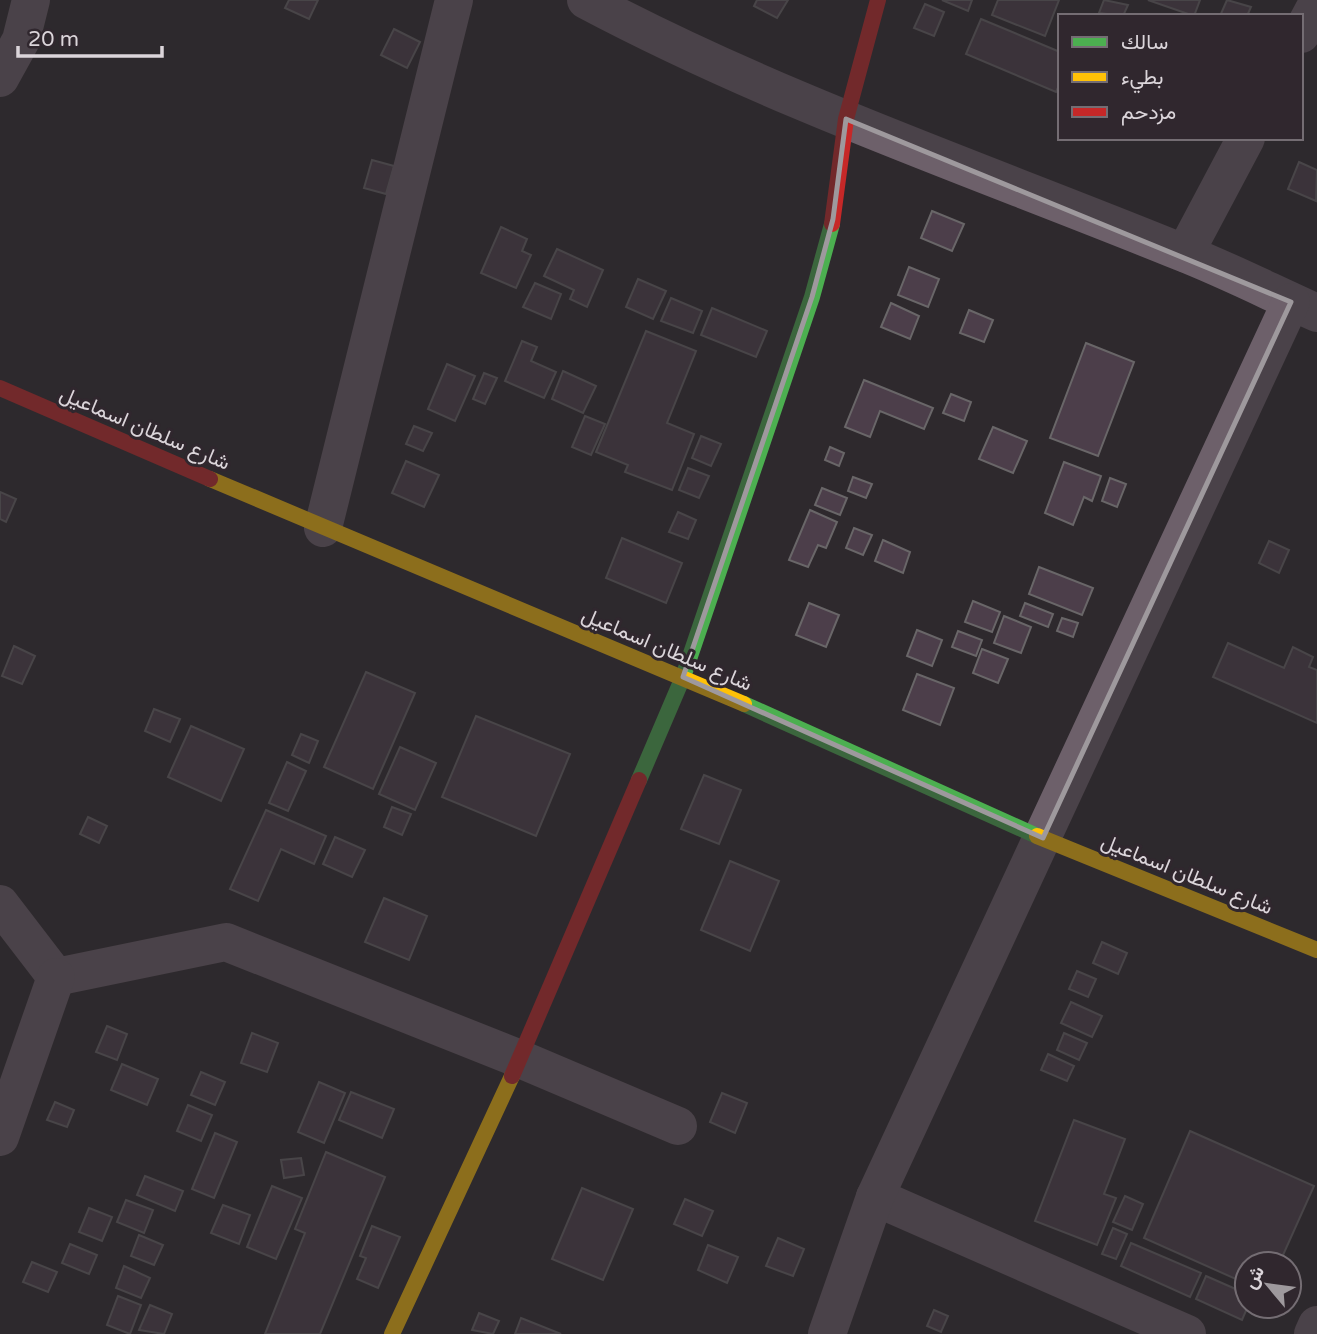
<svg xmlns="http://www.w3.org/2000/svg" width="1317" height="1334" viewBox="0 0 1317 1334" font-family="'Varela Round',Vazirmatn,sans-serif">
<rect width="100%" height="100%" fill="#2e292d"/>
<g fill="#4c3e4a" stroke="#696668" stroke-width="2">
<path d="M289,0H318L309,19L285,8Z"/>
<path d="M757,0H788L777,18L754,6Z"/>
<path d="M942,0H972L968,11Z"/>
<path d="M998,0H1059L1045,36L992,15Z"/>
<path d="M1104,0L1128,5L1123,16L1099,13Z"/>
<path d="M1148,0H1200L1194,16Z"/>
<path d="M1227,0L1251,7L1247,16H1220Z"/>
<path d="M925,4L944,12L934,36L914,28Z"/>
<path d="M981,19L1060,52V83L1056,92L966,54Z"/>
<path d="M394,29L420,42L407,68L381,55Z"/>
<path d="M372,160L394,166L386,194L364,188Z"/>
<path d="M1299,162L1317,170L1316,201L1288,189Z"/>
<path d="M932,211L964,224L952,251L921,238Z"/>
<path d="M501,227L527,239L522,251L531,255L516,288L481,273Z"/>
<path d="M557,249L603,270L587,307L570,299L574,290L544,276Z"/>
<path d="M909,267L939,279L928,307L898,295Z"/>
<path d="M638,279L666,291L653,319L626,307Z"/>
<path d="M535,283L561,294L551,319L523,307Z"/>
<path d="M671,298L702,311L693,333L661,321Z"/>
<path d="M891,303L919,316L910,339L881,327Z"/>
<path d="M712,308L767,331L756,357L701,335Z"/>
<path d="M969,310L993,320L984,342L960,333Z"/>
<path d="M646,331L696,351L667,423L694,434L672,490L625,472L628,465L596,452Z"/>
<path d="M522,341L537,347L531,361L556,372L544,398L505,381Z"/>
<path d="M1086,343L1134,362L1098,456L1050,438Z"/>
<path d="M447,364L475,376L455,421L428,409Z"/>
<path d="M563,371L596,386L583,413L552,399Z"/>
<path d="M484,373L497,378L485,404L473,399Z"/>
<path d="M864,380L933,408L924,429L880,411L870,437L845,427Z"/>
<path d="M951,394L971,402L964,421L943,413Z"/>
<path d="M585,416L605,424L591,455L572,447Z"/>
<path d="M414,426L432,433L423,451L406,444Z"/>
<path d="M993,427L1027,441L1013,473L979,459Z"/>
<path d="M701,436L721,444L711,466L692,458Z"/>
<path d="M830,447L844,453L839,466L825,460Z"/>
<path d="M406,461L439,475L424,507L392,493Z"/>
<path d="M1064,462L1101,476L1092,501L1084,497L1073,525L1045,513Z"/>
<path d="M688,468L709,476L699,498L679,490Z"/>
<path d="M853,477L872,484L866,498L848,491Z"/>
<path d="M1110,478L1126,484L1117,507L1102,501Z"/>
<path d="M822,488L847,498L840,515L815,505Z"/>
<path d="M0,492L16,499L6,522L0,519Z"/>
<path d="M810,510L837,522L826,548L818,545L808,567L789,560Z"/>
<path d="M678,512L696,520L688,539L669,532Z"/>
<path d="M854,528L872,535L863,555L846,548Z"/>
<path d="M622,538L682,563L666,603L606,578Z"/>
<path d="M883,540L910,552L903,573L875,561Z"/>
<path d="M1269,541L1289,550L1279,573L1259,563Z"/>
<path d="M1039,567L1093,588L1082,615L1029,594Z"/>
<path d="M973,601L1000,612L992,632L965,622Z"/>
<path d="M809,603L839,615L826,647L796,635Z"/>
<path d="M1025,603L1053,614L1048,627L1020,616Z"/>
<path d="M1004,616L1031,627L1021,653L994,643Z"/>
<path d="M1062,618L1078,623L1073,637L1057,631Z"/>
<path d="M917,630L942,640L932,666L907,656Z"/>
<path d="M958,631L982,640L976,656L952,647Z"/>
<path d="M1228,643L1284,668L1293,647L1313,657L1309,667L1317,670V723L1213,677Z"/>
<path d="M14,646L35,656L22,684L2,676Z"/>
<path d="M982,649L1008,659L998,683L973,673Z"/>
<path d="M366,672L415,693L373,789L324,767Z"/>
<path d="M917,674L954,688L940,725L903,710Z"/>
<path d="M154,709L180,719L170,742L145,731Z"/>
<path d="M476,716L570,754L536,836L442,797Z"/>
<path d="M191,726L244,749L221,801L168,777Z"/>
<path d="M301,734L318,741L309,763L292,755Z"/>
<path d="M400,747L436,763L415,810L379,794Z"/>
<path d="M287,762L306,771L288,811L269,803Z"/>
<path d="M704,775L741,790L719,844L681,829Z"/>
<path d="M392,807L411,814L402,835L384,827Z"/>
<path d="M266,810L326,836L314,864L281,849L258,901L230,889Z"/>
<path d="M88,817L107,826L99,843L80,834Z"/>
<path d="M335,837L365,850L352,877L323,864Z"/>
<path d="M730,861L779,881L750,951L701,930Z"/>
<path d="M384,898L427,916L409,960L365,942Z"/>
<path d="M1102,942L1127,953L1118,974L1093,963Z"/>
<path d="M1077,971L1096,979L1088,997L1069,989Z"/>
<path d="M1071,1002L1102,1016L1092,1037L1061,1023Z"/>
<path d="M107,1026L127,1034L117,1060L96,1052Z"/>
<path d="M252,1033L278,1043L267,1072L241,1063Z"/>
<path d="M1064,1033L1087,1043L1079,1060L1057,1050Z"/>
<path d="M1048,1054L1074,1066L1067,1081L1041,1070Z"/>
<path d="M122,1064L158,1079L147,1105L111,1090Z"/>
<path d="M201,1072L225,1082L215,1105L191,1095Z"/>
<path d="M319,1082L345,1093L324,1143L298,1132Z"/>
<path d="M351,1092L394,1109L382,1138L339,1120Z"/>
<path d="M722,1093L747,1103L735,1133L710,1122Z"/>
<path d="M55,1102L74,1110L67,1127L47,1120Z"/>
<path d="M188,1105L212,1115L201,1141L177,1131Z"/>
<path d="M1074,1120L1125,1139L1104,1194L1116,1198L1097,1245L1035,1221Z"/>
<path d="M1190,1131L1314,1186L1279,1264H1247V1284L1144,1238Z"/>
<path d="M215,1133L237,1142L214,1198L192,1189Z"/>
<path d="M326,1152L385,1177L320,1334H265L305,1233L295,1229Z"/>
<path d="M301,1158L304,1175L284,1178L281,1160Z"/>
<path d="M145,1176L183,1191L175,1211L137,1195Z"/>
<path d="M272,1186L302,1198L276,1259L247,1247Z"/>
<path d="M582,1188L633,1209L603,1280L552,1259Z"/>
<path d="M1125,1196L1143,1204L1132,1230L1113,1222Z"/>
<path d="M685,1199L713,1211L702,1236L674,1224Z"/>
<path d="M126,1200L153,1210L144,1233L117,1222Z"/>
<path d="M223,1205L250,1215L239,1244L211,1233Z"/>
<path d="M89,1208L112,1217L102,1241L79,1232Z"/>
<path d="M372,1226L400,1237L378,1288L357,1279L366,1258L360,1256Z"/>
<path d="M1113,1228L1127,1234L1116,1259L1102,1254Z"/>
<path d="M139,1235L163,1245L154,1265L131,1256Z"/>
<path d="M778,1238L804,1249L793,1276L766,1266Z"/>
<path d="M1131,1243L1201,1273L1190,1297L1121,1266Z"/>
<path d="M70,1244L97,1255L89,1274L62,1263Z"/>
<path d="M708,1245L738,1257L727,1283L698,1270Z"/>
<path d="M32,1262L57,1272L48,1292L23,1282Z"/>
<path d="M124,1266L150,1278L141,1298L116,1288Z"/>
<path d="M1206,1276L1247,1294L1248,1306L1242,1320L1196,1299Z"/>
<path d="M118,1296L141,1305L130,1334L107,1325Z"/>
<path d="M150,1305L172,1314L164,1334L139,1330Z"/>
<path d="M934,1310L948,1316L941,1332L927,1326Z"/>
<path d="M479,1313L499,1321L493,1334L472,1330Z"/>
<path d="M521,1318L561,1334H515Z"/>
</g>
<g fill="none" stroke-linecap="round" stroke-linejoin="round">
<g stroke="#6d606a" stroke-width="38">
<path d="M586,0C776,101 982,171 1181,252C1227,270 1272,293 1317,313"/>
<path d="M1301,34L1317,4"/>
<path d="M0,78L21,40L31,0"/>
<path d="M1185,253L1246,138"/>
<path d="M323,528L454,0"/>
<path d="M0,904L56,977L226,942L520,1059L678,1126"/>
<path d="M0,1137L56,977"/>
<path d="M875,1197L1187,1334"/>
<path d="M827,1334L875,1197L1291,302"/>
<path d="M1313,1334L1317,1325"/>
</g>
<g stroke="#4caf50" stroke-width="16">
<path d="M744,704L1037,836"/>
<path d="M639,780L683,677L812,297L832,224"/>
</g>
<g stroke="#ffc107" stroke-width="16">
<path d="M210,479L744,704"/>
<path d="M1037,836L1317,950"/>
<path d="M392,1334L512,1076"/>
</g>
<g stroke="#c62828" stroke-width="16">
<path d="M832,224L846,119L878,0"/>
<path d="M0,388L210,479"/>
<path d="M512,1076L639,780"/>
</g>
</g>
<path d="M0 0H1317V1334H0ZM846,119L1291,302L1043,838L683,677L812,297L833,219Z" fill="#2e292d" fill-opacity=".55" fill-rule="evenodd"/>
<path fill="none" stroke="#9e999d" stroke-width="5" stroke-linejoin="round" d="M846,119L1291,302L1043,838L683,677L812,297L833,219Z"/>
<g text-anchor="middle" stroke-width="6" stroke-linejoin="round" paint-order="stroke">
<g font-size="21" fill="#dbd5da" stroke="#30272e">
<text transform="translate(145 428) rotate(23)" y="7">شارع سلطان اسماعيل</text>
<text transform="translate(667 649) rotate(23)" y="7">شارع سلطان اسماعيل</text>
<text transform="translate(1187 874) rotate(22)" y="7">شارع سلطان اسماعيل</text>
</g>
</g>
<rect x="1058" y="14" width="245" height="126" fill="#30272e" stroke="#746d73" stroke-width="2"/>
<rect x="1072" y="37" width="35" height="10" fill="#4caf50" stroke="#746d73" stroke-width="2"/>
<text x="1121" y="49" font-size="21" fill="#dbd5da">سالك</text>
<rect x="1072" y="72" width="35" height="10" fill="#ffc107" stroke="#746d73" stroke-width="2"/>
<text x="1121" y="84" font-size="21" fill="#dbd5da">بطيء</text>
<rect x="1072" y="107" width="35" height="10" fill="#c62828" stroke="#746d73" stroke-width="2"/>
<text x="1121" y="119" font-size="21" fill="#dbd5da">مزدحم</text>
<g transform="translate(1268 1285) rotate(299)"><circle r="33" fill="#30272e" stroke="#746d73" stroke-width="2"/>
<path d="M0-5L12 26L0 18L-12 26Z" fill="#9e999d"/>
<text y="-10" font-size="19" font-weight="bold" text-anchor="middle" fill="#dbd5da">ش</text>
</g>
<path d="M18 46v10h144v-10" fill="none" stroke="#dbd5da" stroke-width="3.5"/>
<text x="28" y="46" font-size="21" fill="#dbd5da" stroke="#30272e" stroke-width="5" paint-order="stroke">20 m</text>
</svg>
